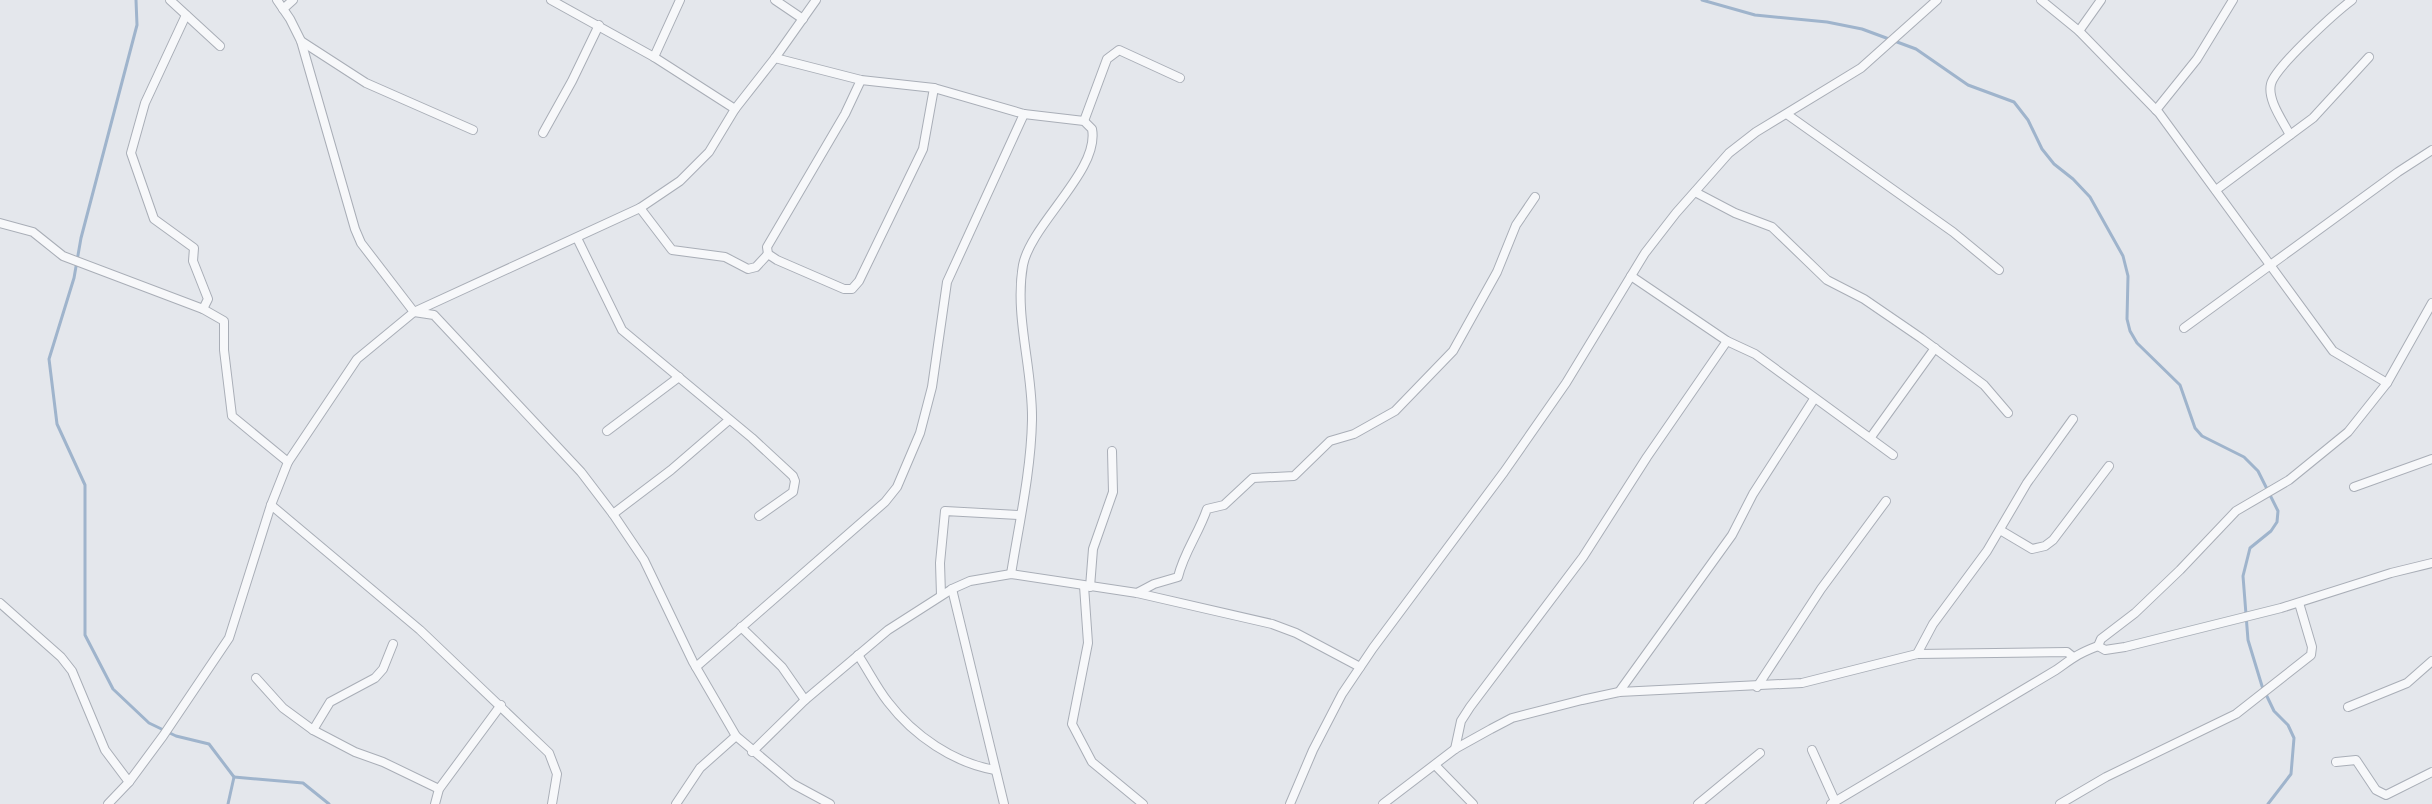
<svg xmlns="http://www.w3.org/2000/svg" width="2432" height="804" viewBox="0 0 2432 804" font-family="Arial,sans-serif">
<rect width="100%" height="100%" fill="#e4e7ec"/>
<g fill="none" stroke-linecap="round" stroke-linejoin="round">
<g stroke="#9fb4cc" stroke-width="3">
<path d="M136,0L137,25L81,238L74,278L49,359L57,424L85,485V635L113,689L149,723L176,736L209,744L234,777L228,804"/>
<path d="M1702,0L1755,15L1827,22L1862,29L1916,49L1968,85L2014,102L2028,120L2042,149L2054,164L2073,179L2090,197L2123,256L2128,276L2127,319L2130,331L2137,343L2180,385L2195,428L2202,436L2244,457L2258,471L2278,511L2277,522L2271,531L2250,548L2243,576L2248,640L2262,686L2274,711L2288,725L2294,738L2291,774L2268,804"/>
<path d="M234,777L303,783L329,804"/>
</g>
<defs>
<g id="street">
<path d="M170,0L220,46"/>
<path d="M277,0L290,19L301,41L355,229L361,243L414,312L434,315L581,472L613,514L644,560L693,662L736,736L793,784L830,804"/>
<path d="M551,0L654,57L735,109"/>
<path d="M775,0L803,19"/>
<path d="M2041,0L2079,31L2159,113L2333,351L2387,383"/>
<path d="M283,9L293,0"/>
<path d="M186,15L145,103L131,153L154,219L194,248L193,261L208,299L203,309"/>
<path d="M2079,31L2101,0"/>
<path d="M301,41L366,83L473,130"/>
<path d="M654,57L680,0"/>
<path d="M775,58L861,80L934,88L1024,114L1084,121L1092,129C1100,170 1031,224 1023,265C1014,316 1033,369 1032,420C1031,471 1019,524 1011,574"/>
<path d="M861,80L845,114L767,247L768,254L777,260L844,289H852L859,281L923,149L934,88"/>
<path d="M2156,110L2197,59L2233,0"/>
<path d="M1788,115L1953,232L1999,270"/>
<path d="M1084,121L1107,59L1119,50L1180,78"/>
<path d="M543,133L572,81L599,25"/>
<path d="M2290,135C2283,121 2267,100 2271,84C2275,67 2336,12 2352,0"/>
<path d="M2216,190L2313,118L2369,57"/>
<path d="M1695,192L1735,213L1772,227L1827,280L1864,299L1921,338L1984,385L2008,413"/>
<path d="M640,208L672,250L725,257L748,269L756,267L768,254"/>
<path d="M0,223L33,232L63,256L203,309L224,321V350L232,416L288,462"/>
<path d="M577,238L622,330L752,438L793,476L795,481L793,492L759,516"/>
<path d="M1631,276L1727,341L1755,354L1893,455"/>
<path d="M2184,328L2398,172L2432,150"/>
<path d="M607,431L679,377"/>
<path d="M1871,437L1935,348"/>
<path d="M2354,487L2432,459"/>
<path d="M271,505L420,630L549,753L557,774L552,804"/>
<path d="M613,514L671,470L729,420"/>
<path d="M2000,530L2032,549L2045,546L2053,540L2109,466"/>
<path d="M1084,586L1088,643L1072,724L1092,762L1143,804"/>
<path d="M1090,587L1093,549L1113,492L1112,451"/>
<path d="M952,589L1004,804"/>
<path d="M1137,593L1154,584L1178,577C1184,552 1199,533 1207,509L1224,505L1253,478L1294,476L1330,441L1354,434L1395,411L1453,351L1497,272L1516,225L1535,197"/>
<path d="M941,595L940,563L945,511L1020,515"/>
<path d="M0,603L61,657L72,671L105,750L129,782"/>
<path d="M741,627L782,667L805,700"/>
<path d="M2098,646L2105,650L2125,647L2281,608L2391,573L2432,563"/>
<path d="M1917,654L1933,624L1987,551L2027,483L2073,419"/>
<path d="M858,655C868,670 877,688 888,702C914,736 954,763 995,770"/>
<path d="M696,667L885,502L897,487L920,433L932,387L947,282L1024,114"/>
<path d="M256,678L283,708L313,730L355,752L383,762L439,789"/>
<path d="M1757,687L1821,589L1886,501"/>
<path d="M1619,692L1732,535L1753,494L1814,399"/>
<path d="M2348,707L2407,683L2432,661"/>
<path d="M313,730L330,702L375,678L383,669L393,644"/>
<path d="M1455,749L1461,721L1470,707L1583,557L1647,457L1727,341"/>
<path d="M1812,750L1835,801"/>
<path d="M752,752L805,700L888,630L952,589L970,581L1011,574L1137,593L1272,624L1296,633L1360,667"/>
<path d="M2336,762L2356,760L2376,790L2386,795L2432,772"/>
<path d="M1435,765L1473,804"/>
<path d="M108,804L129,782L163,736L229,638L271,505L288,462L357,359L414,312L640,208L680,181L709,152L735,109L775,58L816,0"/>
<path d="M435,804L439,789L501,705"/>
<path d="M676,804L700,768L736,736"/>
<path d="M1290,804L1313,750L1342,694L1373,648L1504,472L1566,383L1645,253L1676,213L1729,153L1756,132L1861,68L1937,0"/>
<path d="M1383,804L1455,749L1491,729L1512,718L1582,700L1619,692L1802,683L1917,654L2067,652L2072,656"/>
<path d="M1698,804L1760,753"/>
<path d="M1831,804L2056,670C2073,658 2077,654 2098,646L2101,639L2135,613L2180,570L2236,511L2289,480L2348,432L2387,383L2432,303"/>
<path d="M2060,804L2106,777L2236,714L2311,655L2312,647L2299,603"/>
</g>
</defs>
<use href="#street" stroke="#a9aeb7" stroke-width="10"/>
<use href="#street" stroke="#f7f8fa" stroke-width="8"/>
</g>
</svg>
